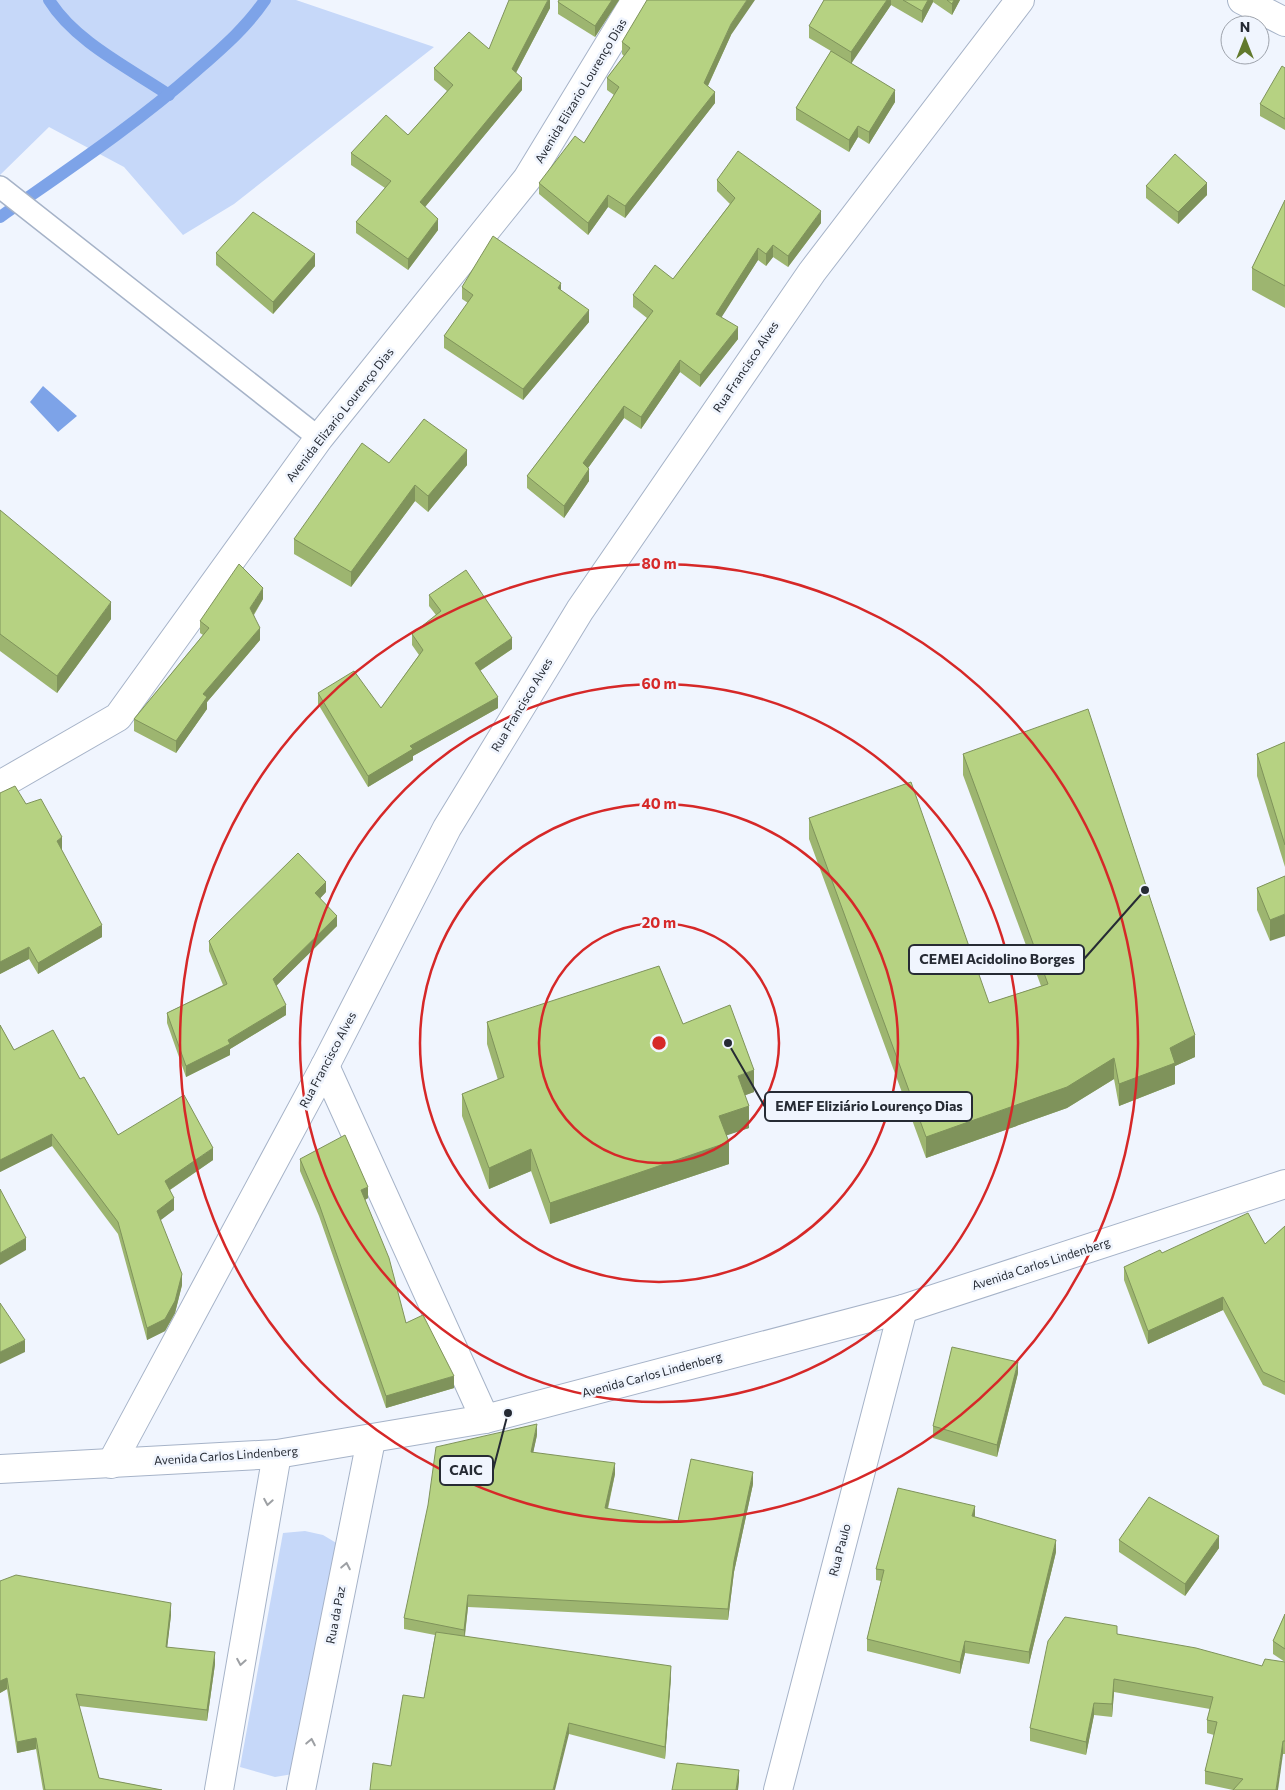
<svg xmlns="http://www.w3.org/2000/svg" width="1285" height="1790" viewBox="0 0 1285 1790" font-family="Commissioner,sans-serif">
<rect width="100%" height="100%" fill="#f0f5fe"/>
<g fill="#c6d8f9">
<path d="M0,0H296L434,47L234,204L183,235L124,167L49,127L0,175Z"/>
<path d="M305,1531L323,1535L338,1544L293,1774L275,1777L240,1767L283,1533Z"/>
</g>
<path fill="#7da3e8" d="M43,386L77,416L58,432L30,402Z"/>
<g fill="none" stroke-linecap="round" stroke-linejoin="round">
<g stroke="#7da3e8" stroke-width="12">
<path d="M49,0C74,41 129,68 169,95"/>
<path d="M0,217C67,170 135,125 196,71C221,49 246,28 265,0"/>
</g>
<defs>
<path id="lane" d="M0,187L319,438"/>
<g id="street">
<path d="M1242,0L1285,22"/>
<path d="M325,1066L485,1419"/>
<path d="M111,1464L325,1066L447,828L580,610L812,272L1020,0"/>
<path d="M219,1790L277,1454"/>
<path d="M301,1790L371,1440"/>
<path d="M778,1790L903,1309"/>
</g>
<g id="secondary">
<path d="M0,785L118,717L319,438L527,179L636,0"/>
<path d="M0,1469L277,1454L485,1419L903,1309L1285,1184"/>
</g>
</defs>
<use href="#lane" stroke="#a6b3c8" stroke-width="24"/>
<use href="#street" stroke="#a6b3c8" stroke-width="30"/>
<use href="#secondary" stroke="#a6b3c8" stroke-width="30"/>
<use href="#lane" stroke="#fff" stroke-width="21"/>
<use href="#street" stroke="#fff" stroke-width="28"/>
<use href="#secondary" stroke="#fff" stroke-width="28"/>
</g>
<g fill="#9db570">
<path d="M550,0V8L516,73L522,90L425,207L438,230L408,270L356,233V222L385,188L351,165V153L408,135L447,91L434,80V68L489,49Z"/>
<path d="M559,0H619L595,37L558,14V2Z"/>
<path d="M824,0H960L952,15L933,2L922,23L891,5L851,63L895,102L869,144L858,137L849,152L796,120V108L831,51L809,38V26Z"/>
<path d="M731,35L708,86L715,103L625,218L608,207L588,235L539,194V183L584,143L614,95L607,90V78L624,56L622,54V42Z"/>
<path d="M1285,68V130L1260,116V104Z"/>
<path d="M717,180L821,223L788,267L773,257L766,266L758,260L721,317L738,339L700,387L680,372L641,429L624,418L588,468L589,481L564,518L527,488V476L647,318L633,307V295L673,279L730,204L717,191Z"/>
<path d="M1146,186L1207,195L1178,224L1146,198Z"/>
<path d="M1285,200V308L1252,290V268Z"/>
<path d="M216,253L315,266L273,314L216,265Z"/>
<path d="M462,287L589,322L523,400L444,348V336L468,303L462,299Z"/>
<path d="M389,463L467,465L428,512L415,501L351,587L294,554V539Z"/>
<path d="M0,510L111,619L57,693L0,651Z"/>
<path d="M429,595L512,649L480,671L498,708L413,756V760L368,787L318,704V693L381,708L419,655L412,645V634L436,615L429,606Z"/>
<path d="M263,599L254,615L260,640L207,702V709L176,753L134,731V719L203,635L200,633V621Z"/>
<path d="M1285,742V867L1257,776V754Z"/>
<path d="M963,754L1195,1057L1175,1066V1084L1119,1106L1114,1079L1067,1108L926,1158L809,839V818L989,1003L1041,986L963,775Z"/>
<path d="M0,793L26,804L62,849H61L102,937L38,974L29,959L0,974Z"/>
<path d="M1285,876L1270,941L1257,910V888Z"/>
<path d="M326,892L320,898L337,926L276,986L286,1015L230,1049V1055L186,1077L167,1023V1013L223,985L209,951V941Z"/>
<path d="M487,1022L683,1024L754,1092L745,1095L749,1128L726,1135L729,1164L550,1224L531,1171L489,1189L462,1116V1094L498,1080L487,1044Z"/>
<path d="M0,1025L14,1050L80,1079L118,1135L213,1160L170,1190L174,1210L160,1220L182,1285L175,1313L165,1331L147,1340L118,1234L52,1146L0,1172Z"/>
<path d="M300,1159L368,1198L365,1200L406,1323L454,1388L386,1408L319,1216L300,1171Z"/>
<path d="M1285,1226V1395L1263,1385L1223,1310L1148,1344L1124,1280V1267L1162,1253L1265,1244Z"/>
<path d="M1018,1373L997,1457L933,1438V1426Z"/>
<path d="M537,1435L533,1452L615,1474L608,1509L678,1521L753,1484L734,1572L728,1620L468,1607L465,1636L671,1677L665,1759L569,1734L391,1766L424,1698L435,1635L404,1629V1618Z"/>
<path d="M975,1517L1056,1552L1029,1664L965,1653L960,1674L867,1651V1639L881,1581L876,1580V1569Z"/>
<path d="M1119,1540L1219,1548L1185,1596L1119,1552Z"/>
<path d="M0,1581L171,1615L167,1647L215,1664L207,1721L79,1706L99,1778L162,1790H43L36,1749L17,1753L7,1689L0,1693Z"/>
<path d="M1285,1614V1754H1283L1233,1790L1205,1784V1771L1214,1735L1207,1733V1720L1210,1709L1114,1692L1112,1717L1094,1715L1086,1755L1030,1741V1728L1117,1634L1262,1666L1285,1662L1273,1654V1641Z"/>
</g>
<g fill="#7f935b">
<path d="M548,0H550V8L512,80V69Z"/>
<path d="M612,0H619L595,37V26Z"/>
<path d="M747,0H755L731,35L704,94V83L731,24Z"/>
<path d="M887,0H891V5L851,64V52Z"/>
<path d="M928,0H933V2L922,23V11Z"/>
<path d="M954,0H960L952,15V4Z"/>
<path d="M522,78V90L420,213V202Z"/>
<path d="M895,90V102L869,144V132Z"/>
<path d="M715,92V103L625,218V206Z"/>
<path d="M858,126V137L849,152V140Z"/>
<path d="M1207,183V195L1178,224V212Z"/>
<path d="M608,195V207L588,235V223Z"/>
<path d="M821,211V223L788,267V256Z"/>
<path d="M438,219V230L408,270V259Z"/>
<path d="M773,245V257L766,266V254Z"/>
<path d="M758,248V260L716,326V314Z"/>
<path d="M315,254V266L273,314V302Z"/>
<path d="M561,283V295L558,288Z"/>
<path d="M589,310V322L523,400V389Z"/>
<path d="M738,327V339L700,387V375Z"/>
<path d="M680,360V372L641,429V417Z"/>
<path d="M624,406V418L583,475V463Z"/>
<path d="M467,450V465L428,512V496Z"/>
<path d="M589,469V481L564,518V506Z"/>
<path d="M415,485V501L351,587V572Z"/>
<path d="M263,588V599L250,620V608Z"/>
<path d="M111,602V619L57,693V676Z"/>
<path d="M260,628V640L207,702V709L176,753V741L203,694Z"/>
<path d="M512,638V649L475,674V663Z"/>
<path d="M498,697V708L413,756V760L368,787V776L410,746Z"/>
<path d="M62,837V849L57,853V841Z"/>
<path d="M326,882V892L315,904V893Z"/>
<path d="M1285,914V936L1270,941V920Z"/>
<path d="M337,916V926L273,989V979Z"/>
<path d="M102,925V937L38,974V963Z"/>
<path d="M29,947V959L0,974V962Z"/>
<path d="M286,1005V1015L230,1049V1055L186,1077V1066Z"/>
<path d="M1195,1035V1057L1175,1066V1084L1119,1106V1084L1170,1048Z"/>
<path d="M1114,1058V1079L1067,1108L926,1158V1137Z"/>
<path d="M754,1070V1092L738,1098V1076Z"/>
<path d="M749,1106V1128L719,1138V1116Z"/>
<path d="M52,1134V1146L0,1172V1160Z"/>
<path d="M729,1142V1164L550,1224V1203Z"/>
<path d="M213,1148V1160L165,1193V1181Z"/>
<path d="M531,1149V1171L489,1189V1168Z"/>
<path d="M368,1187V1198L361,1202V1190Z"/>
<path d="M174,1198V1210L157,1223V1211Z"/>
<path d="M26,1238V1250L0,1265V1253Z"/>
<path d="M182,1274V1285L175,1313L165,1331L147,1340V1328Z"/>
<path d="M1223,1297V1310L1148,1344V1331Z"/>
<path d="M25,1340V1352L0,1364V1352Z"/>
<path d="M1018,1362V1373L997,1457V1445Z"/>
<path d="M454,1376V1388L386,1408V1396Z"/>
<path d="M537,1424V1435L531,1463V1452Z"/>
<path d="M615,1463V1474L605,1519V1508Z"/>
<path d="M753,1472V1484L734,1572L728,1620V1609L734,1561Z"/>
<path d="M975,1506V1517L972,1516Z"/>
<path d="M1219,1536V1548L1185,1596V1584Z"/>
<path d="M1056,1540V1552L1029,1664V1652Z"/>
<path d="M468,1595V1607L464,1641V1630Z"/>
<path d="M171,1603V1615L166,1658V1647Z"/>
<path d="M965,1641V1653L960,1674V1662Z"/>
<path d="M215,1652V1664L207,1721V1710Z"/>
<path d="M671,1666V1677L665,1759V1747Z"/>
<path d="M7,1678V1689L0,1693V1681Z"/>
<path d="M1114,1679V1692L1112,1717V1704Z"/>
<path d="M1094,1703V1715L1086,1755V1742Z"/>
<path d="M569,1723V1734L555,1790H553Z"/>
<path d="M36,1738V1749L17,1753V1742Z"/>
<path d="M1283,1741V1754L1278,1790H1276Z"/>
<path d="M739,1770V1782L738,1790H736Z"/>
</g>
<g fill="#b6d282" stroke="#7f935b">
<path d="M509,0H548L512,69L522,78L420,202L438,219L408,259L356,222L391,181L351,153L386,115L408,135L453,85L434,68L469,32L489,49Z"/>
<path d="M559,0H612L595,26L558,2Z"/>
<path d="M647,0H747L731,24L704,83L715,92L625,206L608,195L588,223L539,183L575,136L584,143L619,87L607,78L630,48L622,42Z"/>
<path d="M824,0H887L851,52L809,26Z"/>
<path d="M903,0H928L922,11Z"/>
<path d="M947,0H954L952,4Z"/>
<path d="M831,51L895,90L869,132L858,126L849,140L796,108Z"/>
<path d="M1282,66L1285,68V119L1260,104Z"/>
<path d="M738,151L821,211L788,256L773,245L766,254L758,248L716,314L738,327L700,375L680,360L641,417L624,406L583,463L589,469L564,506L527,476L653,311L633,295L655,265L673,279L735,198L717,180Z"/>
<path d="M1175,154L1207,183L1178,212L1146,186Z"/>
<path d="M1285,200V286L1252,268Z"/>
<path d="M253,212L315,254L273,302L216,253Z"/>
<path d="M493,236L561,283L558,288L589,310L523,389L444,336L473,295L462,287Z"/>
<path d="M424,419L467,450L428,496L415,485L351,572L294,539L362,443L389,463Z"/>
<path d="M0,510L111,602L57,676L0,634Z"/>
<path d="M239,564L263,588L250,608L260,628L203,694L207,697L176,741L134,719L209,628L200,621Z"/>
<path d="M466,570L512,638L475,663L498,697L410,746L413,749L368,776L318,693L354,671L381,708L423,650L412,634L441,611L429,595Z"/>
<path d="M1088,709L1195,1035L1170,1048L1175,1063L1119,1084L1114,1058L1067,1087L926,1137L809,818L911,782L989,1003L1048,984L963,754Z"/>
<path d="M1285,742V845L1257,754Z"/>
<path d="M15,786L26,804L41,799L62,837L57,841L102,925L38,963L29,947L0,962V793Z"/>
<path d="M298,853L326,882L315,893L337,916L273,979L286,1005L228,1040L230,1044L186,1066L167,1013L227,984L209,941Z"/>
<path d="M1285,876V914L1270,920L1257,888Z"/>
<path d="M659,966L683,1024L730,1005L754,1070L738,1076L749,1106L719,1116L729,1142L550,1203L531,1149L489,1168L462,1094L504,1077L487,1022Z"/>
<path d="M0,1025L14,1050L53,1030L80,1079L84,1077L118,1135L184,1095L213,1148L165,1181L174,1198L157,1211L182,1274L175,1301L165,1319L147,1328L118,1222L52,1134L0,1160Z"/>
<path d="M345,1135L368,1187L361,1190L389,1258L406,1323L423,1315L454,1376L386,1396L319,1204L300,1159Z"/>
<path d="M0,1189L26,1238L0,1253Z"/>
<path d="M1248,1213L1265,1244L1285,1226V1382L1263,1372L1223,1297L1148,1331L1124,1267L1160,1250L1162,1253Z"/>
<path d="M0,1303L25,1340L0,1352Z"/>
<path d="M952,1347L1018,1362L997,1445L933,1426Z"/>
<path d="M537,1424L531,1452L615,1463L605,1508L678,1521L691,1459L753,1472L734,1561L728,1609L468,1595L464,1630L404,1618L428,1505L436,1447Z"/>
<path d="M898,1488L975,1506L972,1516L1056,1540L1029,1652L965,1641L960,1662L867,1639L884,1570L876,1569Z"/>
<path d="M1149,1497L1219,1536L1185,1584L1119,1540Z"/>
<path d="M16,1575L171,1603L166,1647L215,1652L207,1710L76,1694L99,1778L162,1790H45L36,1738L17,1742L7,1678L0,1681V1581Z"/>
<path d="M1285,1614V1649L1273,1641Z"/>
<path d="M1065,1617L1117,1626V1634L1196,1648L1262,1666L1265,1659L1285,1662V1741H1283L1276,1790H1233L1243,1779L1205,1771L1217,1722L1207,1720L1213,1697L1114,1679L1112,1704L1094,1703L1086,1742L1030,1728L1048,1641Z"/>
<path d="M436,1632L671,1666L665,1747L569,1723L553,1790H370L373,1763L391,1766L403,1695L424,1698Z"/>
<path d="M677,1763L739,1770L736,1790H672Z"/>
</g>
<defs><path id="oneway-chevron" d="M-2-3.5L2.5 0L-2 3.5" fill="none" stroke-width="1.6" stroke-linecap="round" stroke-linejoin="round" transform="scale(1.25)"/></defs>
<g stroke="#9da0a4">
<use href="#oneway-chevron" transform="translate(268 1502) rotate(100)"/>
<use href="#oneway-chevron" transform="translate(346 1566) rotate(-79)"/>
<use href="#oneway-chevron" transform="translate(241 1662) rotate(100)"/>
<use href="#oneway-chevron" transform="translate(311 1742) rotate(-79)"/>
</g>
<g fill="none" stroke="#d62828" stroke-width="2.5">
<circle cx="659" cy="1043" r="120"/>
<circle cx="659" cy="1043" r="239"/>
<circle cx="659" cy="1043" r="359"/>
<circle cx="659" cy="1043" r="479"/>
</g>
<g text-anchor="middle" stroke-width="5" stroke-linejoin="round" paint-order="stroke">
<g font-size="12" fill="#262b34" stroke="#f0f5fe">
<text transform="translate(581 91) rotate(-59)" y="4">Avenida Elizario Lourenço Dias</text>
<text transform="translate(746 367) rotate(-56)" y="4">Rua Francisco Alves</text>
<text transform="translate(340 415) rotate(-52)" y="4">Avenida Elizario Lourenço Dias</text>
<text transform="translate(522 705) rotate(-59)" y="4">Rua Francisco Alves</text>
<text transform="translate(328 1060) rotate(-62)" y="4">Rua Francisco Alves</text>
<text transform="translate(1041 1264) rotate(-18)" y="4">Avenida Carlos Lindenberg</text>
<text transform="translate(652 1375) rotate(-15)" y="4">Avenida Carlos Lindenberg</text>
<text transform="translate(226 1456) rotate(-4)" y="4">Avenida Carlos Lindenberg</text>
<text transform="translate(840 1550) rotate(-75)" y="4">Rua Paulo</text>
<text transform="translate(336 1615) rotate(-79)" y="4">Rua da Paz</text>
</g>
</g>
<circle cx="659" cy="1043" r="8" fill="#d62828" stroke="#f0f5fe" stroke-width="2.5"/>
<g font-size="15" text-anchor="middle" font-weight="bold" fill="#d62828" stroke="#f0f5fe" stroke-width="5" stroke-linejoin="round" paint-order="stroke">
<text x="659" y="569">80 m</text>
<text x="659" y="689">60 m</text>
<text x="659" y="809">40 m</text>
<text x="659" y="928">20 m</text>
</g>
<path fill="none" stroke="#262b34" stroke-width="2" d="M1145 890L1084 959M728 1043L765 1107M508 1413L493 1470"/>
<g fill="#262b34" stroke="#f0f5fe" stroke-width="2">
<circle cx="1145" cy="890" r="5"/>
<circle cx="728" cy="1043" r="5"/>
<circle cx="508" cy="1413" r="5"/>
</g>
<g fill="#f0f5fe" stroke="#262b34" stroke-width="2">
<rect x="909" y="945" width="175" height="29" rx="5"/>
<rect x="765" y="1092" width="207" height="29" rx="5"/>
<rect x="440" y="1456" width="53" height="29" rx="5"/>
</g>
<g font-size="14" text-anchor="middle" font-weight="bold" fill="#262b34">
<text x="997" y="964">CEMEI Acidolino Borges</text>
<text x="869" y="1111">EMEF Eliziário Lourenço Dias</text>
<text x="466" y="1475">CAIC</text>
</g>
<g transform="translate(1245 40)"><circle r="24" fill="#f0f5fe" stroke="#9fa4ad"/>
<path d="M0-4L9 19L0 12L-9 19Z" fill="#627a2d"/>
<text y="-8" font-size="14" font-weight="bold" text-anchor="middle" fill="#262b34">N</text>
</g>
</svg>
